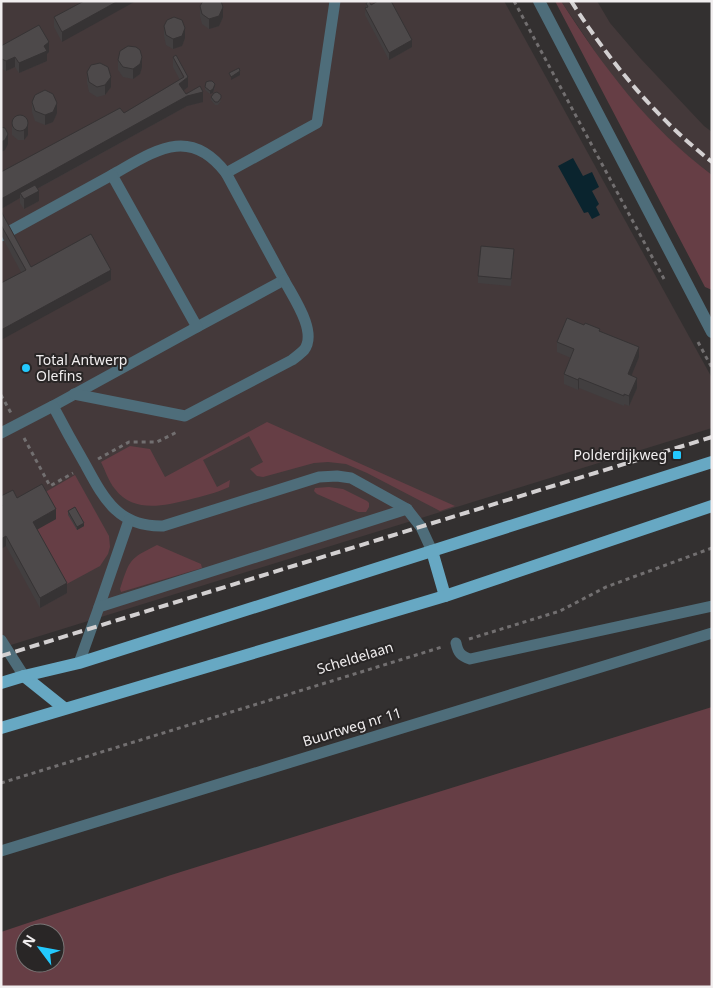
<svg xmlns="http://www.w3.org/2000/svg" width="713" height="988" viewBox="0 0 713 988" font-family="'Noto Sans',sans-serif">
<rect width="100%" height="100%" fill="#333030"/>
<g fill="#44393a">
<path d="M1,1H504L712,378V428L1,648Z"/>
<path d="M561,1H597L610,23L640,58L704,126L712,132V175L693,161L658,129L630,99L604,65Z"/>
</g>
<g fill="#663e45" fill-rule="evenodd">
<path d="M555,1H561C604,68 648,127 712,175V290L705,287Z"/>
<path d="M267,422L455,506L440,511L367,473L346,464L328,462L314,463L263,477L257,476L250,469L263,462L249,436L203,460L217,487L230,480L229,487C217,493 202,496 188,500C163,506 133,513 115,489C109,482 105,470 101,462L130,446L150,449L165,477Z"/>
<path d="M75,475L109,536L110,547L108,554L100,566L63,586L33,532L42,494Z"/>
<path d="M329,487L343,489L367,501L369,503V507L366,512H358L317,494L314,491L315,488Z"/>
<path d="M157,545L201,564L202,568L121,592L120,589C130,559 129,559 157,545Z"/>
<path d="M712,707V987H1V932L171,875ZM25,933H55V963H25Z"/>
</g>
<path fill="#0a242e" d="M573,158L583,176L592,172L599,187L592,191L599,204L596,207L600,215L592,219L588,212L584,213L558,166Z"/>
<g fill="none" stroke-linecap="round" stroke-linejoin="round">
<g stroke="#726f70" stroke-width="3" stroke-dasharray="4 4" stroke-linecap="butt">
<path d="M514,1L664,279"/>
<path d="M698,342L712,368"/>
<path d="M1,395L11,413"/>
<path d="M24,438L50,486L73,473"/>
<path d="M98,459L129,442H157L179,431"/>
<path d="M469,639L560,611L606,587L712,548"/>
<path d="M1,783L442,647"/>
</g>
<g stroke="#4e6d7a" stroke-width="11">
<path d="M226,173L317,123L335,1"/>
<path d="M112,175C155,151 189,125 226,173L284,280L197,327"/>
<path d="M1,236L112,175L197,327L53,406"/>
<path d="M74,394L185,416L292,360C296,357 301,353 304,350C318,332 293,297 284,280"/>
<path d="M1,433L53,406C63,425 74,445 85,464C104,499 118,527 163,526L319,477L337,476L351,478L407,509L421,527L432,551"/>
<path d="M99,607L129,520"/>
<path d="M1,640L24,676"/>
<path d="M456,643C458,653 461,656 470,659L712,606"/>
<path d="M79,663L99,607L407,509"/>
<path d="M1,851L712,633"/>
</g>
<path stroke="#4e6d7a" stroke-width="12" d="M539,1L712,332"/>
<g stroke="#67a8c3" stroke-width="12">
<path d="M432,551L445,596"/>
<path d="M24,676L64,708"/>
<path d="M1,683L24,676L79,663L712,462"/>
<path d="M1,728L445,596L712,506"/>
</g>
<g stroke="#d3d0d1" stroke-width="4" stroke-dasharray="10 5" stroke-linecap="butt">
<path d="M571,1C610,62 655,117 712,162"/>
<path d="M1,656L712,437"/>
</g>
</g>
<g fill="#423f40">
<path d="M84,1L62,42L54,27V17Z"/>
<path d="M366,3L371,5L412,47L389,60L365,15Z"/>
<path d="M200,6L223,17L219,26L209,29L202,24L200,16Z"/>
<path d="M164,26L185,38L182,46L173,49L166,45L164,36Z"/>
<path d="M1,46L49,52L47,54V61L19,73L15,67L6,71L2,69Z"/>
<path d="M173,57L188,87L183,91L186,94L203,102L187,106L37,189L39,201L24,209L20,203V198L1,209L124,113L180,80L173,67Z"/>
<path d="M118,60L142,67L140,74L133,79L123,77L118,70Z"/>
<path d="M87,72L111,87L105,95L97,97L89,92L87,82Z"/>
<path d="M205,87L215,88L213,93L210,94L205,90Z"/>
<path d="M211,97L221,101L218,105H215L211,100Z"/>
<path d="M32,102L57,113L53,122L45,125L35,121L32,112Z"/>
<path d="M23,115L28,135L24,140H18L12,135V120Z"/>
<path d="M1,211L31,267L111,280L21,272L1,235Z"/>
<path d="M514,256L511,286L478,283V276Z"/>
<path d="M584,325L600,331L639,357L631,376L637,388L629,406L624,404V406L579,388L578,390L564,384V374L571,358L557,352V342Z"/>
<path d="M1,496L17,498L56,519L37,529L67,593L40,608L6,546L1,549Z"/>
<path d="M68,511L84,526L77,530L68,515Z"/>
</g>
<g fill="#363334">
<path d="M118,1H136L62,42V32Z"/>
<path d="M223,7V17L219,26L209,29V19Z"/>
<path d="M185,28V38L182,46L173,49V39Z"/>
<path d="M412,40V47L389,60V53Z"/>
<path d="M49,42V52L47,54V61L19,73V63Z"/>
<path d="M15,57V67L6,71V61Z"/>
<path d="M142,57V67L140,74L133,79V69Z"/>
<path d="M2,59V69L1,70V60Z"/>
<path d="M240,71V75L231,80V77Z"/>
<path d="M111,77V87L105,95V85Z"/>
<path d="M188,77V87L179,94V84Z"/>
<path d="M215,84L213,93L210,94V91Z"/>
<path d="M203,92V102L187,106L22,197L20,193V198L1,209V199L187,96Z"/>
<path d="M57,103V113L53,122L45,125V115Z"/>
<path d="M28,125V135L24,140V130Z"/>
<path d="M8,134V144L5,150L1,152V142Z"/>
<path d="M39,191V201L24,209V199Z"/>
<path d="M111,270V280L1,340V330Z"/>
<path d="M639,347V357L628,384V374Z"/>
<path d="M579,378V388L578,390V380Z"/>
<path d="M637,378V388L629,406V396Z"/>
<path d="M56,509V519L33,532V522Z"/>
<path d="M84,523V526L77,530V527Z"/>
<path d="M6,536V546L1,549V539Z"/>
<path d="M67,583V593L40,608V598Z"/>
</g>
<g fill="#4d494a" stroke="#363334">
<path d="M84,1H118L62,32L54,17Z"/>
<path d="M203,1H221L223,7L219,16L209,19L202,14L200,6Z"/>
<path d="M369,1L371,5L378,1H391L412,40L389,53L365,8L368,7L366,3Z"/>
<path d="M174,17L182,20L185,28L182,36L173,39L166,35L164,26L167,20Z"/>
<path d="M39,25L49,42L44,46L47,51L19,63L15,57L6,61L2,59L1,60V46Z"/>
<path d="M128,46L136,47L140,50L142,57L140,64L133,69L123,67L118,60L120,51Z"/>
<path d="M176,55L188,77L179,84L186,94L200,86L203,92L187,96L1,199V172L120,108L124,113L184,77L173,57Z"/>
<path d="M100,63L108,67L111,77L105,85L97,87L89,82L87,72L91,65Z"/>
<path d="M239,68L240,71L231,77L229,73Z"/>
<path d="M209,81H212L215,84L213,89L210,91L205,87L206,82Z"/>
<path d="M45,90L53,94L57,103L53,112L45,115L35,111L32,102L35,95Z"/>
<path d="M217,92L221,95V98L218,102H215L211,97L214,93Z"/>
<circle cx="20" cy="123" r="8"/>
<path d="M1,127L5,128L8,134L5,140L1,142Z"/>
<path d="M35,185L39,191L24,199L20,193Z"/>
<path d="M1,211L31,267L91,234L111,270L1,330V283L26,270L1,225Z"/>
<path d="M481,246L514,249L511,279L478,276Z"/>
<path d="M567,318L584,325L585,323L600,329L599,331L639,347L628,374L637,378L629,396L624,394V396L579,378L578,380L564,374L574,349L557,342Z"/>
<path d="M42,484L56,509L33,522L67,583L40,598L6,536L1,539V506H2L1,504V496L13,490L17,498Z"/>
<path d="M75,507L84,523L77,527L68,511Z"/>
</g>
<g fill="#23c9fe" stroke="#292626" stroke-width="2">
<circle cx="26" cy="368" r="5"/>
<rect x="672" y="450" width="10" height="10" rx="2.5"/>
</g>
<g text-anchor="middle" stroke-width="4" stroke-linejoin="round" paint-order="stroke">
<g font-size="14" fill="#f1eeef" stroke="#292626" text-anchor="start">
<text x="36" y="365">Total Antwerp<tspan x="36" dy="16">Olefins</tspan></text>
<text x="667" y="460" text-anchor="end">Polderdijkweg</text>
</g>
<g font-size="14" fill="#f1eeef" stroke="#292626">
<text transform="translate(355 658) rotate(-17)" y="5">Scheldelaan</text>
<text transform="translate(352 727) rotate(-17)" y="5">Buurtweg nr 11</text>
</g>
</g>
<rect width="713" height="988" fill="none" stroke="#f1eeef" stroke-width="5"/>
<g transform="translate(40 948) rotate(302)"><circle r="24" fill="#292626" stroke="#797676"/>
<path d="M0-4L9 19L0 12L-9 19Z" fill="#23c9fe"/>
<text y="-8" font-size="14" font-weight="bold" text-anchor="middle" fill="#f1eeef">N</text>
</g>
</svg>
